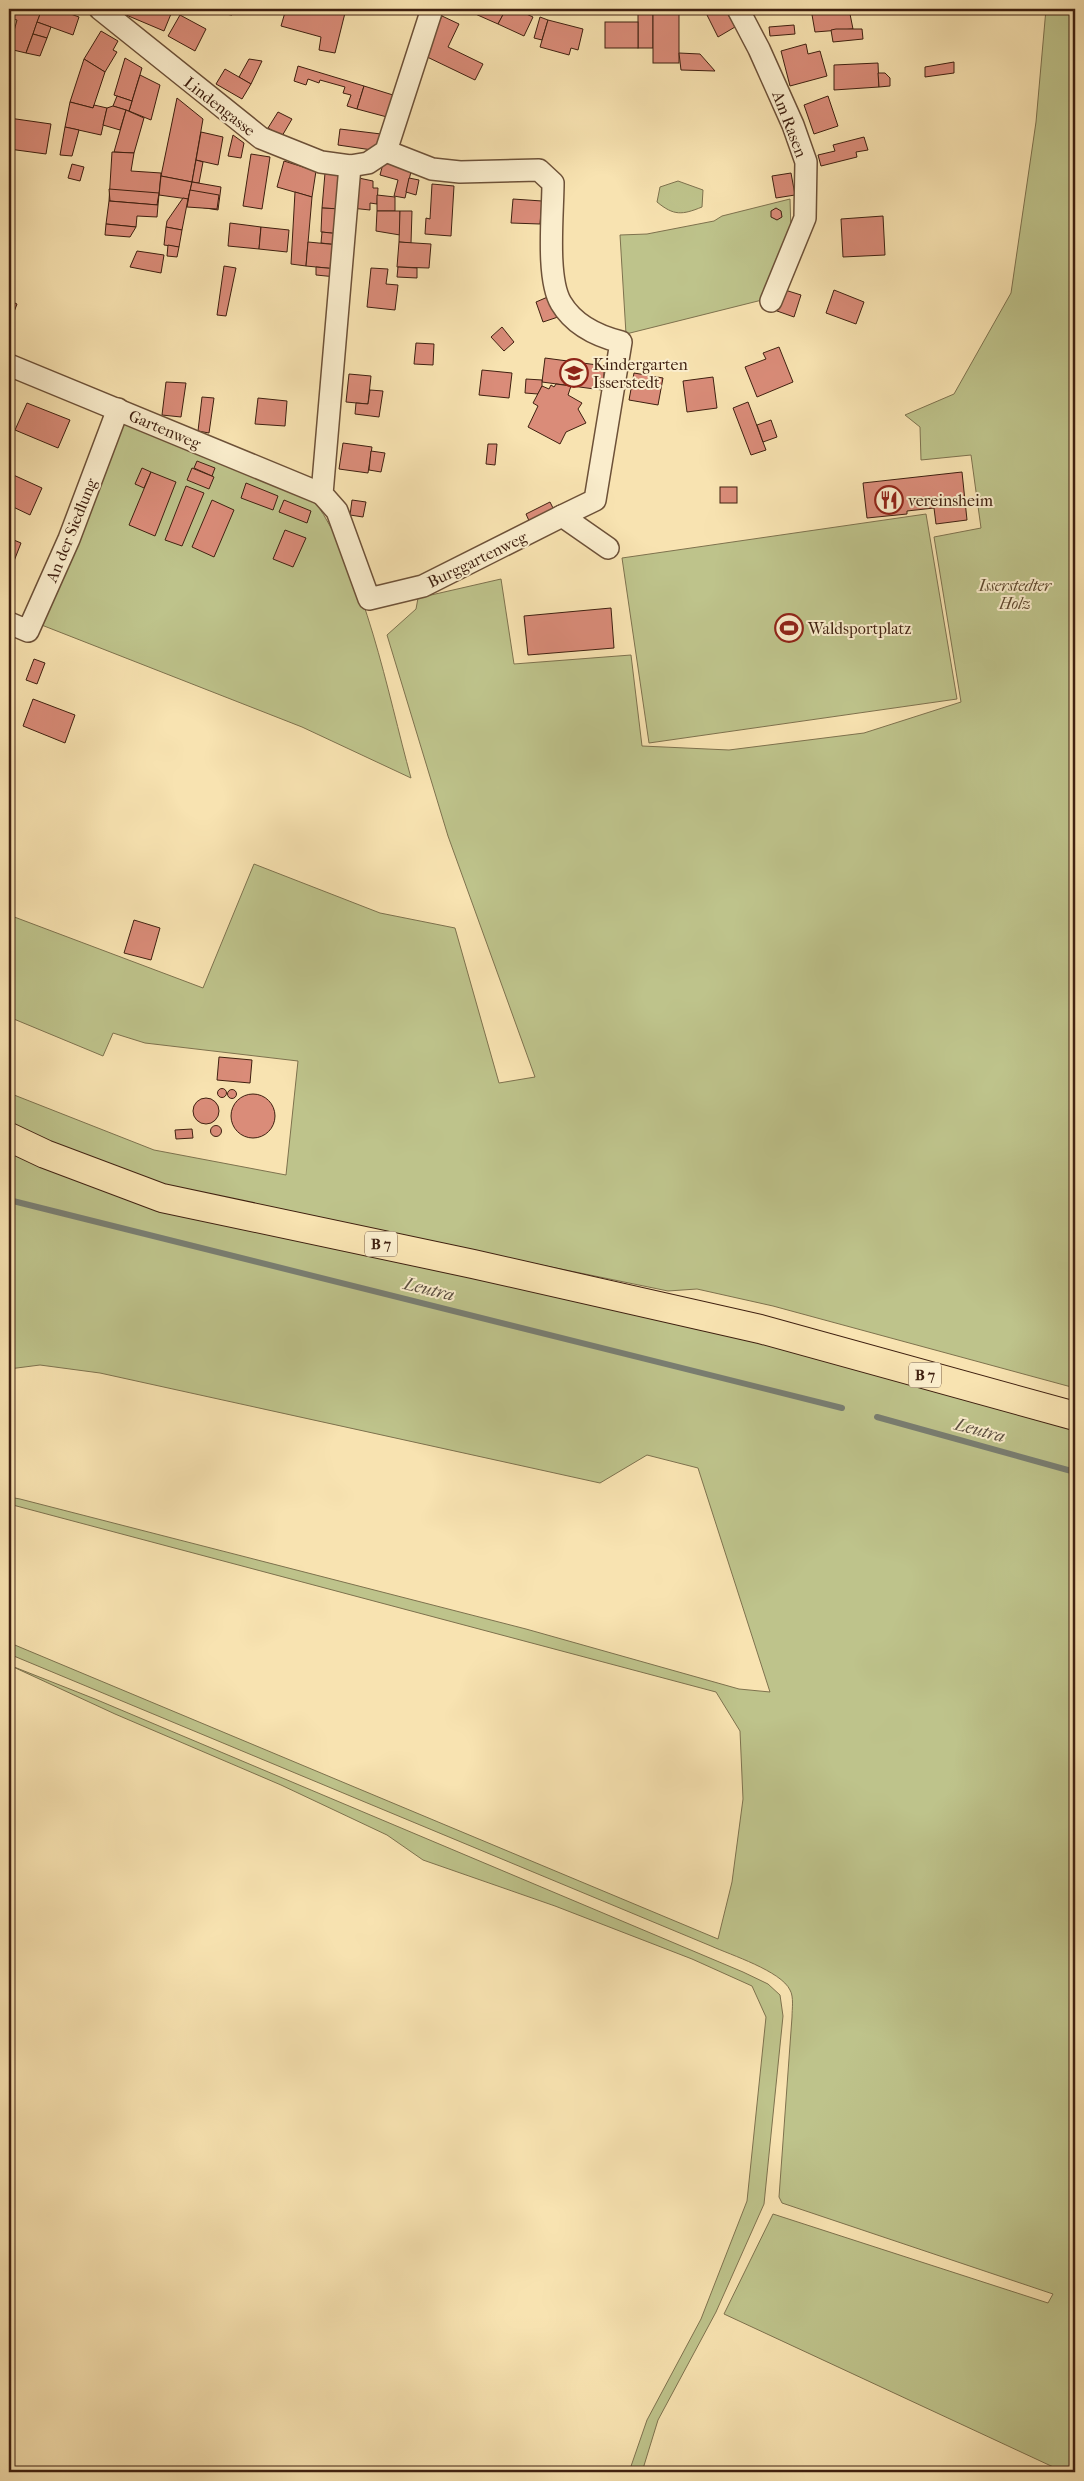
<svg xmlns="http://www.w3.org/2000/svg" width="1084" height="2481" viewBox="0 0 1084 2481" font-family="'IM FELL French Canon',serif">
<rect width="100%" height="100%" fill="#f8e3b1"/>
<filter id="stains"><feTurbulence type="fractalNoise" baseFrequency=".004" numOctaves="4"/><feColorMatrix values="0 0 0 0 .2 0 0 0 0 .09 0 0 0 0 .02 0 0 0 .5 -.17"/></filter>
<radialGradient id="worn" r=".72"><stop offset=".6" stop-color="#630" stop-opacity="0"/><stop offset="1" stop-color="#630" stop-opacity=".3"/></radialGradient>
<g fill="#bec38b" stroke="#7e724e">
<path d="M1046,9H1075V1388L773,1306L697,1289L668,1291L166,1188L51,1144L9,1124V1093L154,1150L286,1175L298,1061L145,1043L113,1033L103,1056L9,1017V915L203,988L254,864L380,913L455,928L499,1083L535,1077L448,836L387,635L416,609L418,598L501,579L514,664L631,655L642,746L729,750L864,733L961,702L934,537L981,528L971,455L921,460L920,427L905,415L954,394L1011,293L1036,122Z"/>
<path d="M678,181L703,190L702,207C682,215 674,216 657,202L660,187Z"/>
<path d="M790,199L791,232L762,300L626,334L620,235L647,234L714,221L722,216Z"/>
<path d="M121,422L314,500C366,574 387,691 411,778L302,727L39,624Z"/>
<path d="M926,514L957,699L649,743L622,558Z"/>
<path d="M9,1149L678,1321L1075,1429V2472H1064L724,2314L773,2214L1048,2303L1053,2294L782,2203L779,2197L792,2017C792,2009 794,1997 790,1990C781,1971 731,1955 711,1946L9,1654V1638L10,1643L718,1939L732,1882L743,1799L740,1731L716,1692L9,1504V1497L20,1499L526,1629L739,1689L770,1692L698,1468L647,1455L600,1483L100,1373L40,1365L9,1369Z"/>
<path d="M9,1665L95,1699L743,1972L768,1984L780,1995L783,2016L764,2204L716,2312L658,2420L642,2472H629L647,2420L701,2319L747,2201L766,2017L752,1986L692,1959L555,1906L423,1860L387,1835L281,1785L115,1714Z"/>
</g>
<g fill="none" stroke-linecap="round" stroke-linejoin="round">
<g stroke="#797e72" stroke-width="6">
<path d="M9,1200L842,1408"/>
<path d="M877,1417L1075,1472"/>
</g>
</g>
<g fill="#da8c79" stroke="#3f2010">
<path d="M9,9H42L26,53L9,49L17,20L9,18Z"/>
<path d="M42,9H57L79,17L73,35L37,22Z"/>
<path d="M112,9H173L164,31Z"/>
<path d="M202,9H233L232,15L202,11Z"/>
<path d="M286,9H346L335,53L319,50L321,37L281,26Z"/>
<path d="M464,9H506L498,24Z"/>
<path d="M506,9H515L533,17L524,36L498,24Z"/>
<path d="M704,9H725L735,27L718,37Z"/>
<rect x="751" y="9" width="28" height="5"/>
<path d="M811,9H849L853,29L815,32Z"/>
<rect x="638" y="10" width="15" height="38"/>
<rect x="653" y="10" width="26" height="53"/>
<path d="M180,15L206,29L195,51L168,36Z"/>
<path d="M442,16L459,24L448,47L483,64L475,80L423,55Z"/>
<path d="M540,17L548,20L542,40L534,38Z"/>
<path d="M548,20L583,29L578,50L571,48L569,55L540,47Z"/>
<path d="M37,22L51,27L47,38L33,34Z"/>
<rect x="605" y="22" width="33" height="26"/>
<path d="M794,25L795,34L770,36L769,27Z"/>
<path d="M836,29H862L863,39L833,42L831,30Z"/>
<path d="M101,31L118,41L113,50L117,52L105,72L84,59Z"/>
<path d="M33,34L47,38L40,56L26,53Z"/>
<path d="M806,44L808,54L820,51L827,76L790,86L781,51Z"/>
<path d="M679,53L700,54L715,71L681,70Z"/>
<path d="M125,58L142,68L132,101L114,95Z"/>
<path d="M84,59L105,72L93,108L70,102Z"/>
<path d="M249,59L262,61L251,84L239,77Z"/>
<path d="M954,62V73L925,77V67Z"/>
<path d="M878,63L879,87L834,90V65Z"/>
<path d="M298,66L364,86L357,109L347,106L351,95L343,93L345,87L320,80L319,83L308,79L306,85L294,81Z"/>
<path d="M225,69L251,84L242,99L216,84Z"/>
<path d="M878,73H885L890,78V86L879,87Z"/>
<path d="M140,75L160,85L151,120L129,111Z"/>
<path d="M364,86L393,95L387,117L357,109Z"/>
<path d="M117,96L132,101L129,111L113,106Z"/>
<path d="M828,96L838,126L814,134L804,105Z"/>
<path d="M177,98L203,119L192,182L161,176Z"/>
<path d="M70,102L93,108L94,105L107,108L101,135L65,127Z"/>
<path d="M113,106L126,110L120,130L103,125L107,108Z"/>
<path d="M126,110L144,118L134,153L114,152Z"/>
<path d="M278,112L292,119L282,136L268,128Z"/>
<path d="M9,118L51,124L46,154L9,149Z"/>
<path d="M65,127L79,130L72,156L60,155Z"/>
<path d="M340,129L381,134L379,151L338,145Z"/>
<path d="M201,132L223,137L218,165L196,160Z"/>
<path d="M233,135L244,143L241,158L228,156Z"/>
<path d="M864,137L868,150L856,152L857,157L821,166L818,155L835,151L833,145Z"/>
<path d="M112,152L134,153L131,171L161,173L158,205L109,201Z"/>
<path d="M251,154L270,157L262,209L243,206Z"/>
<path d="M196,160L203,162L199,183L192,182Z"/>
<path d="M384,160L412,167L405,198L394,196L398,180L380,175Z"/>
<path d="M284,161L316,171L312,197L277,187Z"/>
<path d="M72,164L84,167L80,181L68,178Z"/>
<path d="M325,173L344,174L341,209L322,208Z"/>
<path d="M791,173L795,195L776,198L772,176Z"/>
<path d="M161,176L192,182L188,199L159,195Z"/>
<path d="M354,177L373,181V188H378L377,204L370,203V210L351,208Z"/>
<path d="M409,178L419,180L416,195L406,192Z"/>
<path d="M192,182L221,187L218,210L187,205Z"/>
<path d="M432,184L454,186L451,236L425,234L426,218L430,219Z"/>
<path d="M109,189L159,193L157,205L110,201Z"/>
<path d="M190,190L219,195L217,209L187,207Z"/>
<path d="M295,192L312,197L306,266L291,264Z"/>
<path d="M377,195L395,197V211H377Z"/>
<path d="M183,198L188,199L182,230L166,227L167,221Z"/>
<path d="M513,199L542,201L540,224L511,223Z"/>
<path d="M109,201L158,205L157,217L137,216L136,227L106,224Z"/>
<path d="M322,208L341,209L340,234L321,232Z"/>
<path d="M776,208L781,211L782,217L777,220L771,217V211Z"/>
<path d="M377,211H400V235L376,231Z"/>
<path d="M400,211H412L411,243L399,242Z"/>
<path d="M883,216L885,255L843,257L841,219Z"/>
<path d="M230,223L261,227L259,249L228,246Z"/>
<path d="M106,224L136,227L130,237L105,235Z"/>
<path d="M166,227L182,230L179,247L164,245Z"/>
<path d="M261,227L289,230L287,252L259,249Z"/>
<path d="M322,232L340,234L339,245L321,243Z"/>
<path d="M308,242L339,245L337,269L306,266Z"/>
<path d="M399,242L431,244L429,268L397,267Z"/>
<path d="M168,245L179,247L177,257L167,256Z"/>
<path d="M137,251L164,255L161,273L130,267Z"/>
<path d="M224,266L236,268L226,316L217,315Z"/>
<path d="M316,267L337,269L336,277L316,275Z"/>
<path d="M398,267L417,268V278L397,277Z"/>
<path d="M371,268L388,269L386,284L398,285L395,310L367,307Z"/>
<path d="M785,290L801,295L794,317L777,311Z"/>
<path d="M834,290L864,302L856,324L826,313Z"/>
<path d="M550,296L558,317L543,322L536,302Z"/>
<path d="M9,300L17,304L9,325Z"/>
<path d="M502,327L514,342L504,351L491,337Z"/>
<path d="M416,343L434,344L433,365L414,364Z"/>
<path d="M779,347L793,382L757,397L745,367L766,359L763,353Z"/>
<path d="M545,358L605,366L602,390L542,382Z"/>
<path d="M482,370L512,373L509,398L479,395Z"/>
<path d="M634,373L663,378L658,405L629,400Z"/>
<path d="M349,374L371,376L368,404L346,402Z"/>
<path d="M713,377L717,408L687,412L683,381Z"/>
<path d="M526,379L542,380V386L538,394L525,393Z"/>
<path d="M166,382L186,383L181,417L162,415Z"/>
<path d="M556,384L571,386L568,395L582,403L578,409L586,423L566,432L560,444L528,427L538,406L533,403L542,386L549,389L551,385L554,387Z"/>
<path d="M370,390L383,391L379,417L355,414L356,403L368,404Z"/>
<path d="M202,397L214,398L209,433L198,431Z"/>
<path d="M258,398L287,401L285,426L255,424Z"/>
<path d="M748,402L766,450L751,455L733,408Z"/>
<path d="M27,403L70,420L58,448L15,430Z"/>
<path d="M771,420L777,437L763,442L757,425Z"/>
<path d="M343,443L372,447L368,473L339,469Z"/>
<path d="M488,444H497L495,465L486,464Z"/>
<path d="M371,451L385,453L381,472L369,470Z"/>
<path d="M197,461L215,468L212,476L194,468Z"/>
<path d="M142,468L151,472L144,488L135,484Z"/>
<path d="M192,468L214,477L209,489L187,480Z"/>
<path d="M151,472L176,482L155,536L129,525Z"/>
<path d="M962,472L967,520L936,524L934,508L907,511V514L867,518L863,483Z"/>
<path d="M9,473L42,488L30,515L9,505Z"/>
<path d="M246,483L278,496L273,510L241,498Z"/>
<path d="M186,486L204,493L182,546L165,540Z"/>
<rect x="720" y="487" width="17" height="16"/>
<path d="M212,500L234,510L214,557L192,547Z"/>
<path d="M284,500L311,511L307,523L279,512Z"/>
<path d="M352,500L366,502L363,517L350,515Z"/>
<path d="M550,502L554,510L530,523L526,514Z"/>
<path d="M285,530L306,538L293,567L273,559Z"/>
<path d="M9,538L21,543L9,574Z"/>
<path d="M611,608L614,648L528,655L524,616Z"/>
<path d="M34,659L45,663L37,684L26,680Z"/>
<path d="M33,699L75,715L65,743L23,726Z"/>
<path d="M9,735L14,737L9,751Z"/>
<path d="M134,920L160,928L151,960L124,953Z"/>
<path d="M219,1057L252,1060L250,1083L217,1080Z"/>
<circle cx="222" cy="1093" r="4.5"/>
<circle cx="232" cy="1094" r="4.5"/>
<circle cx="253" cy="1116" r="22"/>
<circle cx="206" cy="1111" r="13"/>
<circle cx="216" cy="1131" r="5.5"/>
<path d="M192,1129L193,1138L176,1139L175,1130Z"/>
</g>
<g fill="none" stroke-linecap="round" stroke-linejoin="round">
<defs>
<g id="street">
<path d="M100,9L261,138L321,162L350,166L368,163L386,151L432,9"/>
<path d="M738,9L759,49L793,125L806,162L805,218L771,301"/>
<path d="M386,151L432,169L460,172L539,170L553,183C553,213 546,278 561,303C574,325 597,336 621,342L595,500L562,516L608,548"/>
<path d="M350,166L322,494L337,511L369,599L423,586L562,516"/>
<path d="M9,365L322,494"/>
<path d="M9,623L28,631L69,539L118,409"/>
</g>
<path id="primary" d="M9,1137L45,1154L162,1198L473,1264L760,1329L1075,1416"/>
</defs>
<use href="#street" stroke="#6d5138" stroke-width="24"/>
<use href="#primary" stroke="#3f2010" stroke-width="30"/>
<use href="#street" stroke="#faedcc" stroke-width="21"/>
<use href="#primary" stroke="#f8e3b1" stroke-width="28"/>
</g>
<defs>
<symbol id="school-ring" viewBox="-11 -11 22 22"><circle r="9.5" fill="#faedcc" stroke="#8f2418" stroke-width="1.5"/><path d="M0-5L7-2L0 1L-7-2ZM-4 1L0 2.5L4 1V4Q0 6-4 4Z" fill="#8f2418"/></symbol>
<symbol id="restaurant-ring" viewBox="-11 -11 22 22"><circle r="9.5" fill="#faedcc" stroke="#8f2418" stroke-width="1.5"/><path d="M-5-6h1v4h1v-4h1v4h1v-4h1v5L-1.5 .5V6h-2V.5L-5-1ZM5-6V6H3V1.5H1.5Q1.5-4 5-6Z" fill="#8f2418"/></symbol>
<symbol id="stadium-ring" viewBox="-11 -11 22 22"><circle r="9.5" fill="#faedcc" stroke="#8f2418" stroke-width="1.5"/><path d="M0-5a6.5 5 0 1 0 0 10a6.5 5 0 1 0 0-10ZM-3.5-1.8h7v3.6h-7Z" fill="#8f2418"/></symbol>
</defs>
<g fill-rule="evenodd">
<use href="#school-ring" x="558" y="357" width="32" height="32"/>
<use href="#restaurant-ring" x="873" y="484" width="32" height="32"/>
<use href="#stadium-ring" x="773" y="612" width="32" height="32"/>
</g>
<g text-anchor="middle" stroke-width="4" stroke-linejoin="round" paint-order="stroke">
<g fill="#faedcc" stroke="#775e48" stroke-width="1">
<rect x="365" y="1231.5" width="32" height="25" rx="4"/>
<rect x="909" y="1362.5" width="32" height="25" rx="4"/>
</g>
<g font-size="15" font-weight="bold" fill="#3f2010">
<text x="381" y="1249">B 7</text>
<text x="925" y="1380">B 7</text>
</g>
<g font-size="16" fill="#3f2010" stroke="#faedcc">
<text transform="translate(220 106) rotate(38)" y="6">Lindengasse</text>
<text transform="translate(790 124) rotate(69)" y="6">Am Rasen</text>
<text transform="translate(165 429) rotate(23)" y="6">Gartenweg</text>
<text transform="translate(71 530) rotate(-68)" y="6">An der Siedlung</text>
<text transform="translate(477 559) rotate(-26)" y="6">Burggartenweg</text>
</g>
<g font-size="16" fill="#3f2010" stroke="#faedcc" text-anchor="start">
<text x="593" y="370">Kindergarten<tspan x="593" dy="18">Isserstedt</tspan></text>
<text x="908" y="506">vereinsheim</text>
<text x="808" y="634">Waldsportplatz</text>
</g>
<g font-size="16" font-style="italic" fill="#5f492f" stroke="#faedcc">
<text x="1015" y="591">Isserstedter<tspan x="1015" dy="18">Holz</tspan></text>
</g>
<g font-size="18" font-style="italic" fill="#5c4f41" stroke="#faedcc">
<text transform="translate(429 1289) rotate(14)" y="6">Leutra</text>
<text transform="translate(980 1430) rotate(15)" y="6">Leutra</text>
</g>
</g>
<rect width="1084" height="2481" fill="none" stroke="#f8e3b1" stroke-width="30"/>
<rect x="10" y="10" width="1064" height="2461" fill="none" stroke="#3f2010" stroke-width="2.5"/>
<rect x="15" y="15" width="1054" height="2451" fill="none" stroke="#3f2010"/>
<rect width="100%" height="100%" filter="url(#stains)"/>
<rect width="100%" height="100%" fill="url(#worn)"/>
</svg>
